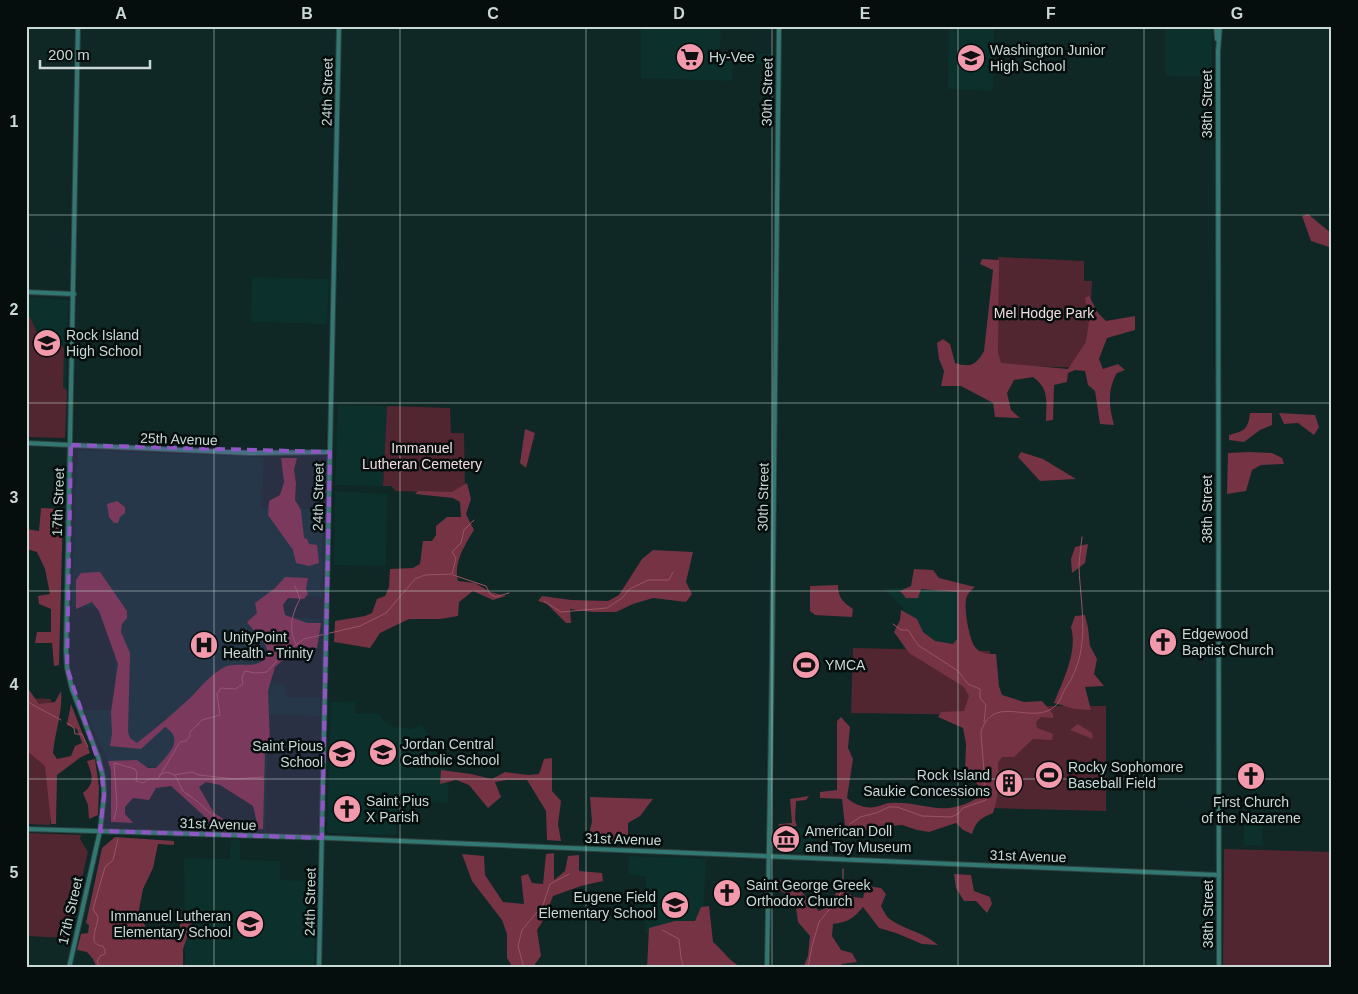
<svg xmlns="http://www.w3.org/2000/svg" width="1358" height="994" viewBox="0 0 1358 994" font-family="Arial,sans-serif">
<rect width="100%" height="100%" fill="#0f2725"/>
<g fill="#0c302c">
<path d="M641,26H721L720,53L773,54L774,65L733,63L732,81L641,78Z"/>
<path d="M949,26H994L993,91L948,89Z"/>
<path d="M1165,26H1212V77L1167,76L1165,73Z"/>
<path d="M252,277L329,279L327,324L251,322Z"/>
<path d="M26,297L68,300L65,438L28,437L26,440Z"/>
<path d="M338,405L387,406L383,486L335,485Z"/>
<path d="M78,450L264,457L261,508L324,509L322,597L269,594L268,616L320,619L319,639L294,638L270,667V684L285,685L286,697H320V716L269,714L265,830L255,829L257,771L108,765L104,752L84,710H115V608L72,607L75,496Z"/>
<path d="M335,491L387,494L386,566L334,565Z"/>
<path d="M884,588L959,589L957,651L903,649V608Z"/>
<path d="M356,701L355,713L379,714L383,720L394,727L411,729L422,724L449,776L448,803L427,802L426,810L398,808L396,835L330,833L327,831L331,702Z"/>
<path d="M1244,819L1262,820L1263,845H1244Z"/>
<path d="M775,827L817,828L816,853L775,851Z"/>
<path d="M231,840H240V860L280,861V880L316,881L314,968H185L184,858L230,859Z"/>
<path d="M629,856L706,859L702,934H646V876L628,875Z"/>
</g>
<g fill="#522631">
<path d="M998,257L1084,261V281H1092L1088,368L996,365Z"/>
<path d="M26,312C34,321 35,333 42,340H57L64,348L63,387L67,391L65,438L28,437V433H26Z"/>
<path d="M387,406L450,408L451,433H464L465,493L396,491L391,486H383Z"/>
<path d="M853,648L990,651L989,706H1106V811L988,808V715L851,713Z"/>
<path d="M26,698L51,699L50,825L26,824Z"/>
<path d="M26,833L81,835L80,839L88,852L68,938L26,936Z"/>
<path d="M1224,849L1332,852V968H1223Z"/>
</g>
<g fill="#763344">
<path d="M1308,214L1332,234V248L1311,241L1302,216Z"/>
<path d="M982,259L999,260L998,353L1001,363L1068,369L1086,342L1089,321L1085,298L1089,296L1098,313L1106,321L1135,316V330L1107,338L1099,359L1103,369L1118,364L1125,370L1117,373C1107,390 1109,407 1114,425L1100,424L1095,391L1088,385L1085,371L1075,370L1068,373L1067,382L1054,385L1053,420L1046,421C1046,402 1050,389 1033,377L1014,380L1007,393L1011,410L1020,418L995,417L993,403L961,386H941L944,371L939,359L937,343L943,339L950,344L955,363C971,368 976,365 984,351L993,270L980,264Z"/>
<path d="M1250,413H1272V425L1260,430L1244,442L1229,440V435C1244,431 1248,430 1250,413Z"/>
<path d="M1279,413L1315,415L1319,427L1314,435L1298,423L1284,424Z"/>
<path d="M525,429L535,433L526,468L520,463Z"/>
<path d="M1021,452L1043,459L1076,479L1040,481L1018,457Z"/>
<path d="M1248,452L1272,453L1282,458L1284,464L1261,465L1252,470L1246,491L1227,494L1228,453Z"/>
<path d="M281,458H297L294,470L296,483L295,500L301,510L304,538L307,539L309,544L317,545L319,563L309,566L296,563L293,550L268,515L269,501L280,495L284,482Z"/>
<path d="M467,483L471,499L466,514L474,530C465,544 453,564 458,581L475,583L490,592L506,596L493,600L473,591L459,602L458,616L440,619H409L380,633L370,648L334,642L335,621L365,616L372,613L377,599L385,596L389,587L390,569L413,568L420,564L423,541H432L436,535V526L447,517H461L460,502L453,498L415,494L418,491L452,492Z"/>
<path d="M117,501L125,507V513L120,517L118,523H114L109,517L107,504Z"/>
<path d="M41,508L63,509L59,665L54,666L52,643H35L37,632H51V609L39,604L38,596L50,594L45,569L37,552L26,549V529L39,531Z"/>
<path d="M1088,544L1085,563L1072,573L1071,559L1075,547Z"/>
<path d="M653,550L693,552L686,582L692,594L686,602L653,598L633,604L616,612H593L570,609L571,623H566L547,604L538,601L542,596L571,600L608,601L619,595L642,559Z"/>
<path d="M914,569L933,570L939,578L975,587C971,590 967,594 966,600C964,609 969,638 975,647C980,654 988,654 996,654L999,686L1002,695L1024,702L1042,701L1053,714V718L1041,717L1036,722L1037,728L1053,734L1052,740L1033,739L1014,757H1002L998,763C999,780 999,796 993,813C981,818 976,821 972,834L963,830L956,823L929,832L917,830L902,825L879,827L862,831L845,826L842,799L820,798V792L837,790V721L841,717L850,727L848,748L853,759L847,798C853,804 866,809 875,807C880,806 885,803 890,803C925,801 942,819 977,798L980,787L965,771L966,744L963,728L938,717L941,712L964,711L969,696L964,687L909,653L894,632L900,620L901,610L917,619L923,632L935,641L953,644L957,639V592L921,589L918,598H906L900,591L911,586Z"/>
<path d="M100,572L127,611V618L122,624L121,632L130,653L128,732L130,738L137,743C155,729 173,714 190,698C199,689 209,676 221,669C237,658 259,674 268,653L266,646L247,622L257,613L255,603L275,588L285,577L308,578L306,589L308,594L304,599L288,598L283,605L285,615L307,623H321L317,648L298,647L275,667L268,691L270,743L265,753L263,829L244,830V827L257,823L253,806L220,785L206,782L199,787L214,813L228,822L232,829H213L203,815L171,786L156,788L149,800L133,798L125,807V814L133,823L111,822V771L108,761L137,760L148,768H156C167,755 186,740 165,727L141,749L110,746L112,734L111,712L118,664L99,611L92,602L76,609V580L81,573Z"/>
<path d="M838,585C838,598 843,602 853,609L852,617L815,615L810,611V586Z"/>
<path d="M1085,615L1088,628L1090,646L1097,659L1094,674L1104,686L1085,687L1091,710L1075,709L1054,703C1063,680 1078,652 1071,627L1075,616Z"/>
<path d="M26,682L27,687L39,704L55,702L61,691C63,711 55,732 53,753L57,759L71,756L75,746L82,743L77,729L67,725L71,704L90,753L81,757L57,775L56,824H51L45,766L26,750Z"/>
<path d="M1078,724L1092,733L1093,739L1070,730Z"/>
<path d="M552,758V791L561,801L558,824L561,841L547,840L546,811L527,780H507L495,782L501,797L488,808L469,785L456,780L440,784L441,770L471,774L492,779L505,772L528,775L539,774L544,759Z"/>
<path d="M95,759L99,787L98,815L89,819L88,805L83,793C96,782 92,775 87,761Z"/>
<path d="M809,796L806,800L796,801L795,820L797,826L778,828L779,824L792,823L790,799Z"/>
<path d="M590,797L653,799L640,816L628,823V837L624,843L587,841L592,822Z"/>
<path d="M115,837L174,841V845L158,844L153,868L143,889L138,915L145,925L143,937H166L179,933L182,912L191,911L193,920L183,949V968H95L96,966L93,959L87,952L77,950L81,934L88,933L89,925L86,923L102,848Z"/>
<path d="M554,853V880L565,871L568,856L579,855V871L602,873L603,881L581,886L553,896L544,919L537,930L541,956L535,964L536,968H513L507,958V934L502,920L472,881L462,854L484,856L485,875L503,902L524,904L521,876L528,874L532,883L543,884L546,854Z"/>
<path d="M954,874L971,875L974,891L990,897L992,904L987,913L976,901H964L956,888Z"/>
<path d="M780,879L790,886L800,890L819,911L827,907L836,893L846,890L853,897L863,898L866,886L881,888L886,894L881,906C884,911 886,917 891,920C906,930 925,933 938,945L922,944L896,933L879,928L863,907C853,919 848,922 833,924L832,936L841,950L852,953L857,962L842,964L838,968H803L808,956L810,936L798,922L795,902L780,890Z"/>
<path d="M709,906L713,942C724,951 730,963 743,968H647L649,928L675,921H695L701,907Z"/>
</g>
<g fill="none" stroke-linecap="round" stroke-linejoin="round">
<g stroke="#9a5363" stroke-width="1">
<path d="M453,575L486,586L490,594L495,597L509,593"/>
<path d="M295,586L300,599C292,613 288,630 296,644"/>
<path d="M544,601L561,612L607,608L622,598L630,589L648,580H669L673,572"/>
<path d="M893,624L901,630H908L918,645L958,671L968,684L980,689V698L986,705L984,722"/>
<path d="M26,700L33,705L61,720"/>
<path d="M67,723L74,728L75,734H82L88,747"/>
<path d="M159,775L167,772L175,775L183,791L198,802L211,814"/>
<path d="M175,775L192,772L199,775L235,779L263,777"/>
<path d="M114,820L117,806L114,763L135,769L137,773L136,781L143,783L149,779H158L180,742L186,741L190,736V732L202,720L220,715L217,694L221,688L235,689L243,684L242,677L245,671L255,673L267,672L282,655L304,639L360,626L386,613L415,579L425,575L452,574L456,558L452,552L461,543L464,530L474,520"/>
<path d="M850,824L860,817L876,813L889,807H897L922,816L951,817L958,814L963,808L986,800L981,732C994,690 1036,730 1058,703C1062,698 1063,691 1067,686C1091,650 1081,609 1079,568C1079,558 1081,548 1082,537"/>
<path d="M662,930L679,939L681,958L684,968"/>
<path d="M105,968L100,966L97,962L100,956L105,954V950L103,946C86,945 98,927 98,917L93,909L105,867L113,860L118,839"/>
<path d="M136,968H143"/>
<path d="M524,968L518,946L522,930L543,905L550,884L569,874"/>
<path d="M808,968L812,946L819,922L837,900L843,888V869"/>
</g>
<defs>
<g id="minor">
<path d="M1216,26L1217,39"/>
<path d="M26,292L74,294"/>
<path d="M26,443L249,453L330,452"/>
<path d="M26,829L330,838L1219,875"/>
<path d="M69,968L100,831L104,795L103,777L98,757L72,689L67,668L66,650L78,26"/>
<path d="M319,968L339,26"/>
<path d="M767,968L772,662L779,26"/>
<path d="M1219,968L1218,51L1220,26"/>
</g>
</defs>
<use href="#minor" stroke="#2d4341" stroke-width="6"/>
<use href="#minor" stroke="#327771" stroke-width="4"/>
</g>
<path fill="#8f57c5" fill-opacity="0.2" stroke="#8f57c5" stroke-width="4" stroke-dasharray="10 6" stroke-linejoin="round" d="M71,445L330,452L322,838L100,831L104,795L101,769L67,668Z"/>
<path fill="none" stroke="#cad8d6" stroke-width="1" stroke-opacity="0.55" d="M214,26V968M400,26V968M586,26V968M772,26V968M958,26V968M1144,26V968M26,215H1332M26,403H1332M26,591H1332M26,779H1332"/>
<defs>
<symbol id="supermarket-disc" viewBox="-11 -11 22 22"><circle r="9.5" fill="#f29aac" stroke="#050e0d"/><path d="M-6-5.5h2.5l.6 2H6L4.5 2H-2.5L-4.4-4H-6ZM-1.5 3.2a1.3 1.3 0 1 0 .1 0ZM3 3.2a1.3 1.3 0 1 0 .1 0Z" fill="#111"/></symbol>
<symbol id="school-disc" viewBox="-11 -11 22 22"><circle r="9.5" fill="#f29aac" stroke="#050e0d"/><path d="M0-5L7-2L0 1L-7-2ZM-4 1L0 2.5L4 1V4Q0 6-4 4Z" fill="#111"/></symbol>
<symbol id="church-disc" viewBox="-11 -11 22 22"><circle r="9.5" fill="#f29aac" stroke="#050e0d"/><path d="M-1.2-6h2.4v3.5h3.3v2.4h-3.3V6h-2.4V-.1h-3.3v-2.4h3.3Z" fill="#111"/></symbol>
<symbol id="hospital-disc" viewBox="-11 -11 22 22"><circle r="9.5" fill="#f29aac" stroke="#050e0d"/><path d="M-5-5h3v3.5h4V-5h3V5h-3V1.5h-4V5h-3Z" fill="#111"/></symbol>
<symbol id="stadium-disc" viewBox="-11 -11 22 22"><circle r="9.5" fill="#f29aac" stroke="#050e0d"/><path d="M0-5a6.5 5 0 1 0 0 10a6.5 5 0 1 0 0-10ZM-3.5-1.8h7v3.6h-7Z" fill="#111"/></symbol>
<symbol id="building-disc" viewBox="-11 -11 22 22"><circle r="9.5" fill="#f29aac" stroke="#050e0d"/><path d="M-4-6H4V6H1V3H-1V6H-4ZM-2.5-4.3h1.7v1.8h-1.7ZM.8-4.3h1.7v1.8H.8ZM-2.5-1h1.7V.8h-1.7ZM.8-1h1.7V.8H.8Z" fill="#111"/></symbol>
<symbol id="museum-disc" viewBox="-11 -11 22 22"><circle r="9.5" fill="#f29aac" stroke="#050e0d"/><path d="M0-6L6-3V-2H-6V-3ZM-5-1h2V3h-2ZM-1-1h2V3h-2ZM3-1h2V3H3ZM-6 4H6V6H-6Z" fill="#111"/></symbol>
</defs>
<g fill-rule="evenodd">
<use href="#supermarket-disc" x="674" y="41" width="32" height="32"/>
<use href="#school-disc" x="955" y="42" width="32" height="32"/>
<use href="#school-disc" x="31" y="327" width="32" height="32"/>
<use href="#church-disc" x="1147" y="626" width="32" height="32"/>
<use href="#hospital-disc" x="188" y="629" width="32" height="32"/>
<use href="#stadium-disc" x="790" y="649" width="32" height="32"/>
<use href="#school-disc" x="367" y="736" width="32" height="32"/>
<use href="#school-disc" x="326" y="738" width="32" height="32"/>
<use href="#stadium-disc" x="1033" y="759" width="32" height="32"/>
<use href="#church-disc" x="1235" y="760" width="32" height="32"/>
<use href="#building-disc" x="993" y="767" width="32" height="32"/>
<use href="#church-disc" x="331" y="793" width="32" height="32"/>
<use href="#museum-disc" x="770" y="823" width="32" height="32"/>
<use href="#church-disc" x="711" y="877" width="32" height="32"/>
<use href="#school-disc" x="659" y="889" width="32" height="32"/>
<use href="#school-disc" x="234" y="908" width="32" height="32"/>
</g>
<g text-anchor="middle" stroke-width="5" stroke-linejoin="round" paint-order="stroke">
<g font-size="14" fill="#cad8d6" stroke="#050e0d" text-anchor="start">
<text x="990" y="55">Washington Junior<tspan x="990" dy="16">High School</tspan></text>
<text x="709" y="62">Hy-Vee</text>
<text x="66" y="340">Rock Island<tspan x="66" dy="16">High School</tspan></text>
<text x="1182" y="639">Edgewood<tspan x="1182" dy="16">Baptist Church</tspan></text>
<text x="223" y="642">UnityPoint<tspan x="223" dy="16">Health - Trinity</tspan></text>
<text x="825" y="670">YMCA</text>
<text x="402" y="749">Jordan Central<tspan x="402" dy="16">Catholic School</tspan></text>
<text x="323" y="751" text-anchor="end">Saint Pious<tspan x="323" dy="16">School</tspan></text>
<text x="1068" y="772">Rocky Sophomore<tspan x="1068" dy="16">Baseball Field</tspan></text>
<text x="990" y="780" text-anchor="end">Rock Island<tspan x="990" dy="16">Saukie Concessions</tspan></text>
<text x="366" y="806">Saint Pius<tspan x="366" dy="16">X Parish</tspan></text>
<text x="1251" y="807" text-anchor="middle">First Church<tspan x="1251" dy="16">of the Nazarene</tspan></text>
<text x="805" y="836">American Doll<tspan x="805" dy="16">and Toy Museum</tspan></text>
<text x="746" y="890">Saint George Greek<tspan x="746" dy="16">Orthodox Church</tspan></text>
<text x="656" y="902" text-anchor="end">Eugene Field<tspan x="656" dy="16">Elementary School</tspan></text>
<text x="231" y="921" text-anchor="end">Immanuel Lutheran<tspan x="231" dy="16">Elementary School</tspan></text>
</g>
<g font-size="14" fill="#cad8d6" stroke="#050e0d">
<text transform="translate(327 92) rotate(-89)" y="5">24th Street</text>
<text transform="translate(767 92) rotate(-89)" y="5">30th Street</text>
<text transform="translate(1207 104) rotate(-90)" y="5">38th Street</text>
<text transform="translate(179 439) rotate(2)" y="5">25th Avenue</text>
<text transform="translate(318 497) rotate(-89)" y="5">24th Street</text>
<text transform="translate(763 497) rotate(-89)" y="5">30th Street</text>
<text transform="translate(58 502) rotate(-88)" y="5">17th Street</text>
<text transform="translate(1207 509) rotate(-90)" y="5">38th Street</text>
<text transform="translate(218 824) rotate(2)" y="5">31st Avenue</text>
<text transform="translate(623 839) rotate(2)" y="5">31st Avenue</text>
<text transform="translate(1028 856) rotate(2)" y="5">31st Avenue</text>
<text transform="translate(310 902) rotate(-89)" y="5">24th Street</text>
<text transform="translate(70 911) rotate(-77)" y="5">17th Street</text>
<text transform="translate(1208 914) rotate(-90)" y="5">38th Street</text>
</g>
<g font-size="14" fill="#f3dde0" stroke="#050e0d">
<text x="1044" y="318">Mel Hodge Park</text>
<text x="422" y="453">Immanuel<tspan x="422" dy="16">Lutheran Cemetery</tspan></text>
</g>
</g>
<rect width="1358" height="994" fill="none" stroke="#050e0d" stroke-width="55"/>
<path d="M40 60v8h110v-8" fill="none" stroke="#cad8d6" stroke-width="2.5"/>
<text x="48" y="60" font-size="15" fill="#cad8d6" stroke="#050e0d" stroke-width="4" paint-order="stroke">200 m</text>
<rect x="28" y="28" width="1302" height="938" fill="none" stroke="#cad8d6" stroke-width="2"/>
<g font-size="16" text-anchor="middle" font-weight="bold" fill="#cad8d6">
<text x="121" y="19">A</text>
<text x="307" y="19">B</text>
<text x="493" y="19">C</text>
<text x="679" y="19">D</text>
<text x="865" y="19">E</text>
<text x="1051" y="19">F</text>
<text x="1237" y="19">G</text>
<text x="14" y="127">1</text>
<text x="14" y="315">2</text>
<text x="14" y="503">3</text>
<text x="14" y="690">4</text>
<text x="14" y="878">5</text>
</g>
</svg>
